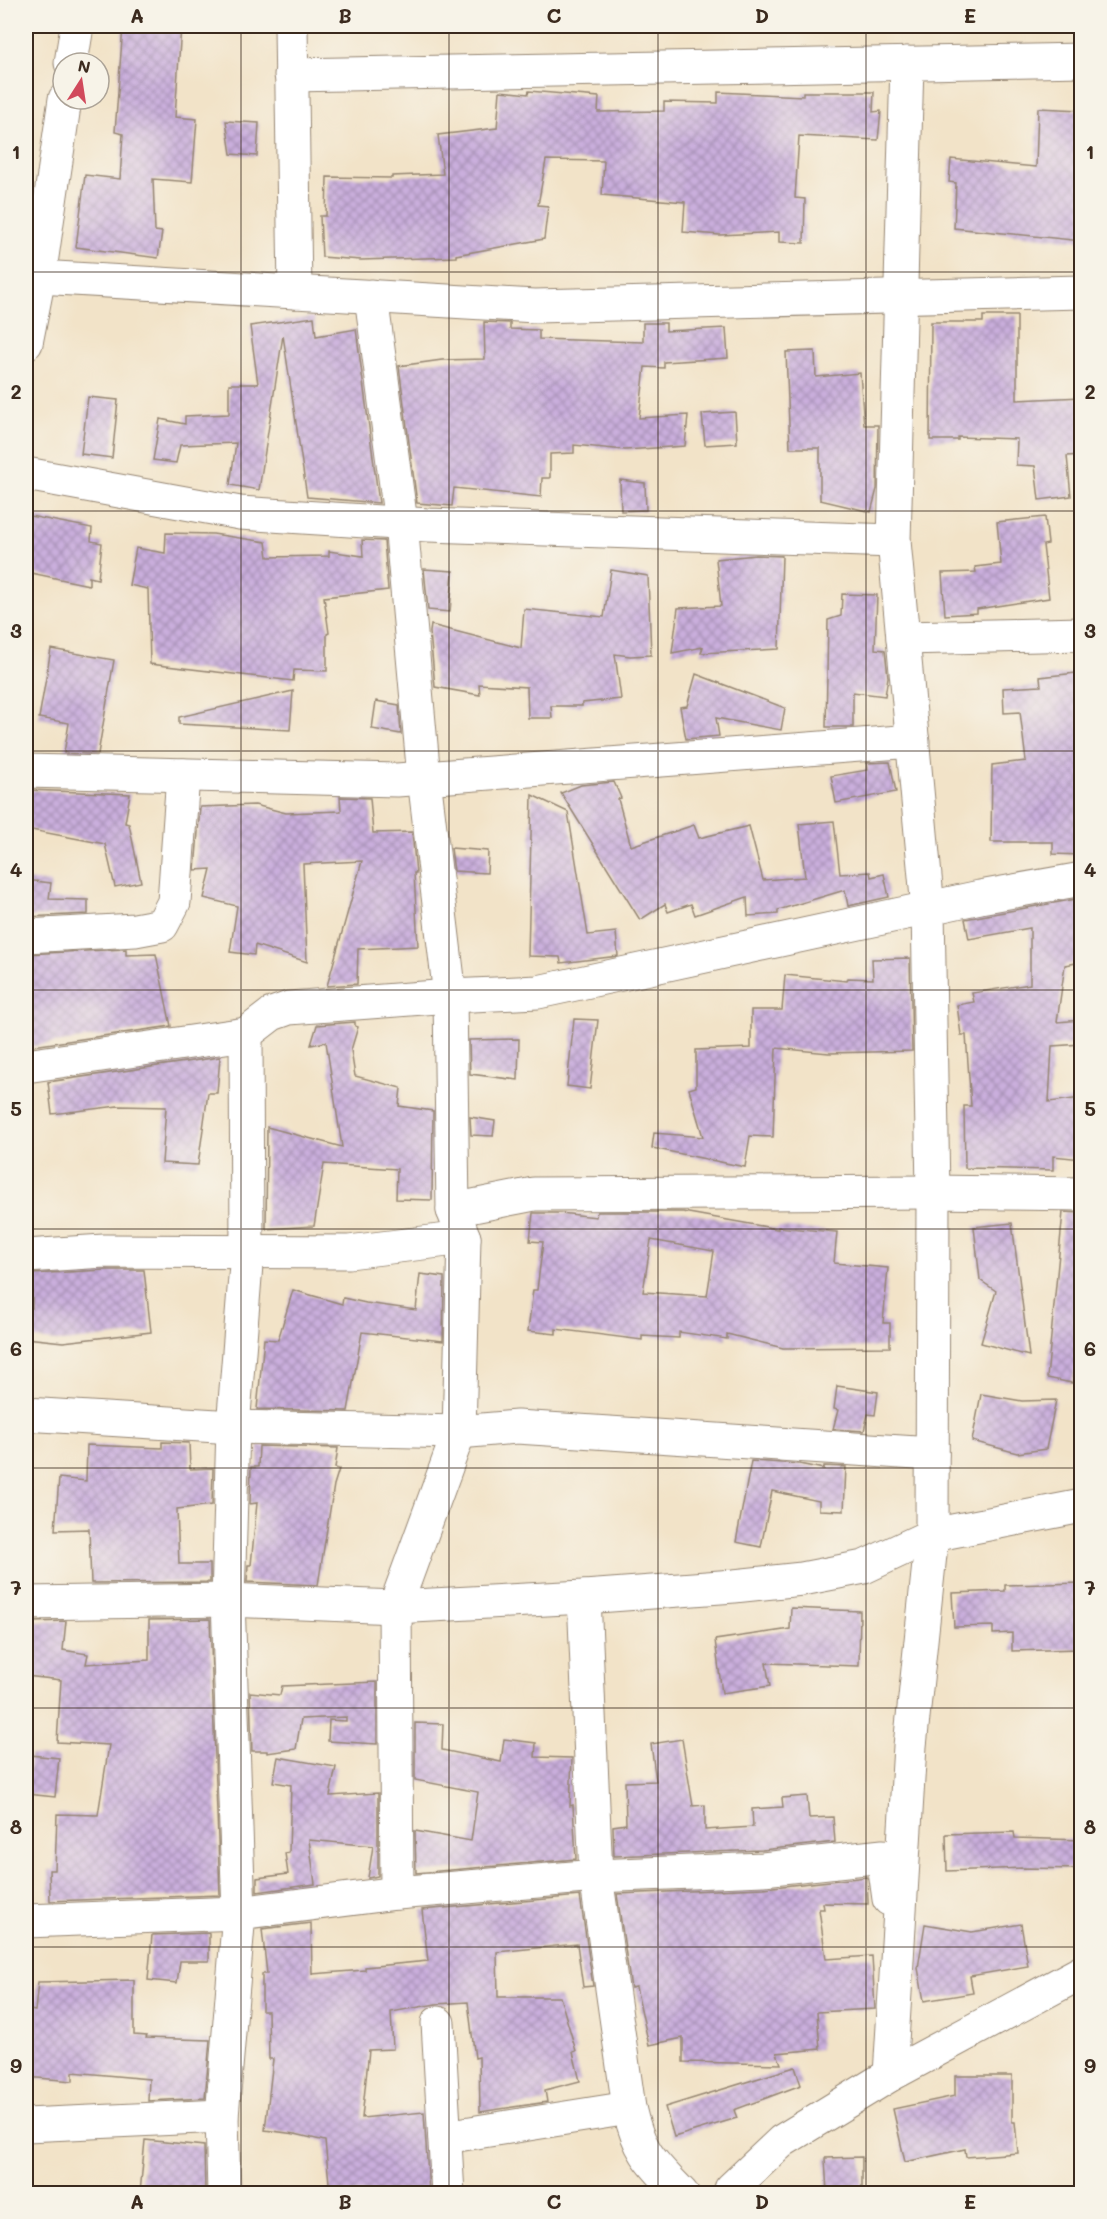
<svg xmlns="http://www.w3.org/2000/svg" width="1107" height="2219" viewBox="0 0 1107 2219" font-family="Mali,sans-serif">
<defs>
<pattern id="building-cross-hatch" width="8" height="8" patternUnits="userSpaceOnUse" patternTransform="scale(1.5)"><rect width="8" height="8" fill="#caafdd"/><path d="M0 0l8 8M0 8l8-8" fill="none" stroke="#a58fb3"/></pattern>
</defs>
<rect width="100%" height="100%" fill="#f7f3e8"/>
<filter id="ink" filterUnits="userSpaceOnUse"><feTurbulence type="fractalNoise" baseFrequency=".0167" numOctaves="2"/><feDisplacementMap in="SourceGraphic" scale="12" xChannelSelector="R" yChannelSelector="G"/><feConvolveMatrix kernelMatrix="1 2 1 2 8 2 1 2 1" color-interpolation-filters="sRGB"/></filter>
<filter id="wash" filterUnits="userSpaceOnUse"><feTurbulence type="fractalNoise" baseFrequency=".008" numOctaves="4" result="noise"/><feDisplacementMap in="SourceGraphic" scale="24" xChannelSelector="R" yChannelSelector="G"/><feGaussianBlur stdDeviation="1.35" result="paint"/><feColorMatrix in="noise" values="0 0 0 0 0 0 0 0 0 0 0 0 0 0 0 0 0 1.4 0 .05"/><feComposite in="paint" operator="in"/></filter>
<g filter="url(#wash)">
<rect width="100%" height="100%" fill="#f2e3c8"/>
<g id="blocks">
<g fill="url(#building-cross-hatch)" fill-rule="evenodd">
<path d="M123,26H181L175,117L197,119L192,182L153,179L155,231L162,232L158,258L76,247L85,175L120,179L123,134L115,132Z"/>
<path d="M500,91L528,94L529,91L599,97L598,112L664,111V102L718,103V92L803,96V92H874L873,112L881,111L878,140L799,136L795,198L805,199L804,243L779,242V232L720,235L683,232L685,202L602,195L604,161L546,160L538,205L548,206L544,239L456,255V257L361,260L322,257L320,216H326L327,177L392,178V176L443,174L438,135L497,128Z"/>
<path d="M1038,108L1082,110V241L954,228L956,183L949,182L951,159L1036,167Z"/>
<path d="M226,121L259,123L257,156L231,154Z"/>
<path d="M983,316H1017V400L1082,397V455L1067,456L1071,496L1039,500L1035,466L1016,465L1017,439L958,437V440H930L931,322H983Z"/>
<path d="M314,317L316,336L356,329L379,503L307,497L283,335L259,490L230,485L236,443L180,445L176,463L153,460L160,419L185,424V416L229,414V384H258L250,326Z"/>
<path d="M484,322L510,323V329L539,330V339L643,342V323H666V331L726,328L728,358L664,362V368L645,367L639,418L688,415L685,446L625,450L574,445V453L550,454V478H542L541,497L454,488L452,506L417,503L399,366L442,360L485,359Z"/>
<path d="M815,351L816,377L860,373L864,425H878L877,489L871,512L820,500V448H790L786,352Z"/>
<path d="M88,397L118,400L112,458L81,454Z"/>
<path d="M735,412L737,443L705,445L702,414Z"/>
<path d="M620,480L645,483L646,510L621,511Z"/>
<path d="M30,516L92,528L91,541L102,543L98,579L89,577V585L26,572V536Z"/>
<path d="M1045,517L1048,544L1043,545L1049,598L977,609V613L945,615L942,573L976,572L975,567L1001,564L997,522Z"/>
<path d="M166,533L213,534L266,542L268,557L329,556V551L363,556L362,540L384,541L388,590L324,597L329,633L327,634V671L294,670L293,681L150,664L148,589L129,585L136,548L165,553Z"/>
<path d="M756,555L782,556L779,649L701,653L703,647L672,653L678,608L721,606L716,559Z"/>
<path d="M424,569L453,571L450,612L428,610Z"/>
<path d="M611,570L648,576L651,655L630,656L615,654L621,699L582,703V706H551L552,718H528L527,687L479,684L480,695L435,687L430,632L431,625L521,648L524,609L604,617Z"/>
<path d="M842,594L877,595L875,649L885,650L888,677L885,696L853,692V727H826L828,620L841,616Z"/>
<path d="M51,649L114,660L98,754L64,753L69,723L39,718Z"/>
<path d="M1076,673L1082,744V855L1053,854V842H991L992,765L1026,761L1020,712L1004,713L1003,688L1041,686L1040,677Z"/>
<path d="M696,674L785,708L781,730L716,718L719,736L686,739L680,707L687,706Z"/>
<path d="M293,691L290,730L179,724V717Z"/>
<path d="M376,701L399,705L401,734L372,729Z"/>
<path d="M890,762L896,792L836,803L831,776L868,770L867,763Z"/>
<path d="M614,782L621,798L618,799L631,846L694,825L699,838L749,826L763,880L805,877L799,824L834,821L840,874L870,872L871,877L884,874L889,897L848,906L845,890L778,910V914L748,916L747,897L695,915L691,904L668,912L665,904L640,920L561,793L581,785Z"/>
<path d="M28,790L130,794L125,823L129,824L141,882L115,887L105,844L26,829Z"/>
<path d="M532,795L568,812L588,935L616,932L618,956L561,963L560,957L528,956Z"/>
<path d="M340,797L370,798L373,833L412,832L416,873H414L418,946L358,949L357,984L327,986L362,861L303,864L307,962L255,945L254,955L230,952L237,906L204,898L211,869L195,870L200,807L255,805L286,813L341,811Z"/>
<path d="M451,848L488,851L487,873L454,871Z"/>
<path d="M26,880L51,883L49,899L88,900V914L26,917Z"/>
<path d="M1082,898V962L1065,965L1057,1022L1082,1020V1044L1052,1046L1049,1102L1082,1098V1159L1053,1156V1170L965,1168L964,1106H971L966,1035H961L957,1005L974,1002L972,993L1030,984V928L969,939L965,919Z"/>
<path d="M126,949V955L156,954L171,1026L26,1047V992L29,991L32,961H26V954Z"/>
<path d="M910,958L912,1051L829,1053L776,1048L773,1137L750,1136L745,1167L652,1148L654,1133L703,1137L689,1089L696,1087V1050L751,1048V1010H782L785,975L847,981L848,978L873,979L872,959Z"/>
<path d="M574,1019L598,1020L590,1089L567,1086Z"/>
<path d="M355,1022V1026L358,1027L351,1050L355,1076L401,1088L399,1106L433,1111L432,1200L396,1199L397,1169L324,1164L314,1226L266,1229L267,1127L342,1147L326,1042L311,1045L317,1025Z"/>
<path d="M519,1039L518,1080L470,1074L469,1040Z"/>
<path d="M220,1057L217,1093H208L198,1165L162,1163L166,1107L118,1106L52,1114L48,1082Z"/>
<path d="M470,1117L495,1121L493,1136L471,1135Z"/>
<path d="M597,1212H683L778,1229V1227L837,1232L834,1263L888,1268L883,1323H890V1347L783,1348L727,1334V1339L679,1332V1338L642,1336V1340L556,1329V1334L528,1331L533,1290H537L543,1242L530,1241L533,1213H560L596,1217ZM651,1240L714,1251L707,1296L643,1292Z"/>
<path d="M1063,1212L1082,1213V1358H1078L1072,1383L1047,1378Z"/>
<path d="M1012,1223L1029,1356L981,1343L996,1291L980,1280L974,1227Z"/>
<path d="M105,1270H144L151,1332L63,1342L26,1338V1307L32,1308V1274Z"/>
<path d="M420,1274L444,1277L443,1341L362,1332L348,1411L257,1409L264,1339L278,1340L293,1290L342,1304L343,1298L366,1303L416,1310Z"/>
<path d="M837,1386L878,1392L875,1415L868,1414L864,1431L833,1429L838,1410L834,1409Z"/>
<path d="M981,1394L1022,1401L1056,1400L1046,1449L1017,1453L972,1441Z"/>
<path d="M162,1442L189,1443L190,1469L213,1468L212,1505L177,1509L179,1564H210V1582L91,1583L89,1529L55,1530L59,1478L86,1481L87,1445L162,1448Z"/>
<path d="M259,1446L338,1448L335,1468L339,1469L334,1485L318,1585L247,1582L248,1565H251L257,1503L250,1504L251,1467H258Z"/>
<path d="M751,1461L799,1464L824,1469V1466L846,1467L844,1511L819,1510V1501L772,1491L761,1547L736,1542Z"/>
<path d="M1082,1583L1079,1649L1012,1651V1633L993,1634V1626L954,1627L952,1593L1005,1591V1585Z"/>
<path d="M791,1608L860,1611L859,1666L766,1663L770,1686L722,1693L715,1640L790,1629Z"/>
<path d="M210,1619L220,1895L50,1901L49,1870H55L57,1814L98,1815L109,1745L57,1742L61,1680L26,1676V1648L30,1649L33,1622L66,1621L63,1650L88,1654L86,1664L149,1660V1620Z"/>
<path d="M377,1682V1744L328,1741L329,1720L346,1721V1717L301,1719L296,1749L267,1753V1751H252L250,1692L280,1695L282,1686Z"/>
<path d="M415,1723L443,1724L442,1750L501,1762L504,1739L536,1743L535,1757L572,1758L570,1806L573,1805L576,1859L416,1873L415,1831L471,1841L478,1792L415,1780Z"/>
<path d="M682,1739L693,1806L705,1805V1830L753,1827L752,1809L783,1807L782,1798L807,1796L809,1818L833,1817L835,1842L762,1850L614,1856L613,1826L626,1824L625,1782L656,1781L651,1744Z"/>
<path d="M30,1755L59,1758L55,1797L27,1794Z"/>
<path d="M278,1757L336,1767L330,1796L378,1793V1876L368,1878L373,1846L309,1840L315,1884L257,1892V1878L288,1874L285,1853L289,1852L291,1785L273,1782Z"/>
<path d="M1014,1832L1015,1838L1082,1840V1869L1023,1868L947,1871L946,1834Z"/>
<path d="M867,1877L868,1904L823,1903L824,1909H819L826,1959L872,1956L875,2009L817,2012L820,2049L777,2053L781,2064L683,2062V2038L649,2045L636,1987L631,1988L617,1894L764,1888Z"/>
<path d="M580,1896L593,1986L583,1987L577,1944L497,1952L498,1997H560L576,2051L573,2052L580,2081L545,2090L547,2102L480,2112L479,2057L475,2058L468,2002L436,2004L391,2012L393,2049L369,2050L362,2118L424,2112L429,2193H330L325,2141L295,2134L265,2130L273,2059H269L268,2011H262V1974H267L262,1929L311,1923L312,1974L365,1970V1967L428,1961L422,1910Z"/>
<path d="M925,1924L972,1932L1021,1924L1028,1966L970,1976L973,1993L924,2001L918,1968Z"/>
<path d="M209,1933V1961H180L177,1983L148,1980L152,1935Z"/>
<path d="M134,1980V2035L147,2036L146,2038L210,2040L205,2098L148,2101L149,2079L73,2072V2081L26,2077V2009L35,2011L38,1982Z"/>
<path d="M795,2067L801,2085L734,2110L737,2118L674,2137L665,2107Z"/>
<path d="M955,2076H1012V2122H1015L1018,2153L966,2157L965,2149L905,2162L893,2109L955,2096Z"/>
<path d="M145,2140L204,2146L205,2193H140Z"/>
<path d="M862,2157V2193H827L825,2158Z"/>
</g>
</g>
</g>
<g filter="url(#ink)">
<use href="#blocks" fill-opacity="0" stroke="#968673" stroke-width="1.5"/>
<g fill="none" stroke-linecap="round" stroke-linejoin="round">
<defs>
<g id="minor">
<path d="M291,26L295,292"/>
<path d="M71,63L77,26"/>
<path d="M291,75L1082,60"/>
<path d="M39,277L535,306L1082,292"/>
<path d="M371,296L401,523L424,778L450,996L453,1210L464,1238L459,1432L395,1607L397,1893"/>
<path d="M26,343L39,277L65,99"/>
<path d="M26,474L240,513L428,525L894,541"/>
<path d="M903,638L1082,634"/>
<path d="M26,771L397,780L913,741"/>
<path d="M26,936L135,930L162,925L174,902L183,775"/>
<path d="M26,1066L246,1034L272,1014L289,1008L450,996L538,992L980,897L1082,879"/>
<path d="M453,1210L534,1194L933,1192L1082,1194"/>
<path d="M26,1256L104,1251L349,1252L464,1238"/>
<path d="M26,1414L233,1427L459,1432L517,1427L932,1454"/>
<path d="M584,1597L596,1876L629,2108C639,2152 651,2162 682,2194"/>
<path d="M26,1603L228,1600L395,1607L584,1597L734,1586L802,1579L864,1567L932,1535L1082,1506"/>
<path d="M26,1921L239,1913L397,1893L596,1876L763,1869L883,1856L889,1899"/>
<path d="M438,2023L448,2194"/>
<path d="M890,2075L910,1746L932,1535L933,1192L928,909L894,541L907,63"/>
<path d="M26,2125L222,2116"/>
<path d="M445,2137L629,2108"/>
<path d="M224,2194L222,2116L239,1913L228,1600L233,1427L247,1252L246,1034"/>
<path d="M730,2194L731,2189L782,2141L890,2075L1082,1972"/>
</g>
</defs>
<use href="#minor" stroke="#968673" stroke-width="35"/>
<use href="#minor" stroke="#fff" stroke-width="33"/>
</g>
</g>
<path fill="none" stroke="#3b2a1e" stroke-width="1.5" stroke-opacity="0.55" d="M241,26V2194M449,26V2194M658,26V2194M866,26V2194M26,272H1082M26,511H1082M26,751H1082M26,990H1082M26,1229H1082M26,1468H1082M26,1708H1082M26,1947H1082"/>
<rect width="1107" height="2219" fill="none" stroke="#f7f3e8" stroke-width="66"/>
<g transform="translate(81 81) rotate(12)"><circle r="28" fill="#f7f3e8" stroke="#aca397" stroke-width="1.5"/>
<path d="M0-4.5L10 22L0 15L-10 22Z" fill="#d1495b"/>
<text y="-9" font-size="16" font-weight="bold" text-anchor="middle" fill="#3b2a1e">N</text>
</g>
<rect x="33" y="33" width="1041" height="2153" fill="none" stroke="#3b2a1e" stroke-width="2"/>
<g font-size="20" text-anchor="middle" font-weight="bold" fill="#3b2a1e">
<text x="137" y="23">A</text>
<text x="345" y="23">B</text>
<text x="554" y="23">C</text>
<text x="762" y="23">D</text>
<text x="970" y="23">E</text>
<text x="16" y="159">1</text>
<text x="1090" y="159">1</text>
<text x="16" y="399">2</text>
<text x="1090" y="399">2</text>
<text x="16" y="638">3</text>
<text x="1090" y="638">3</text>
<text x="16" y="877">4</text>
<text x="1090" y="877">4</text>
<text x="16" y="1116">5</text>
<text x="1090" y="1116">5</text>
<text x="16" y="1356">6</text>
<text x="1090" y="1356">6</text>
<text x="16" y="1595">7</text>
<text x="1090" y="1595">7</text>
<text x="16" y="1834">8</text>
<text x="1090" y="1834">8</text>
<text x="16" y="2073">9</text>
<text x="1090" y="2073">9</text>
<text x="137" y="2209">A</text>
<text x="345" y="2209">B</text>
<text x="554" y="2209">C</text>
<text x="762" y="2209">D</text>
<text x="970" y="2209">E</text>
</g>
</svg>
